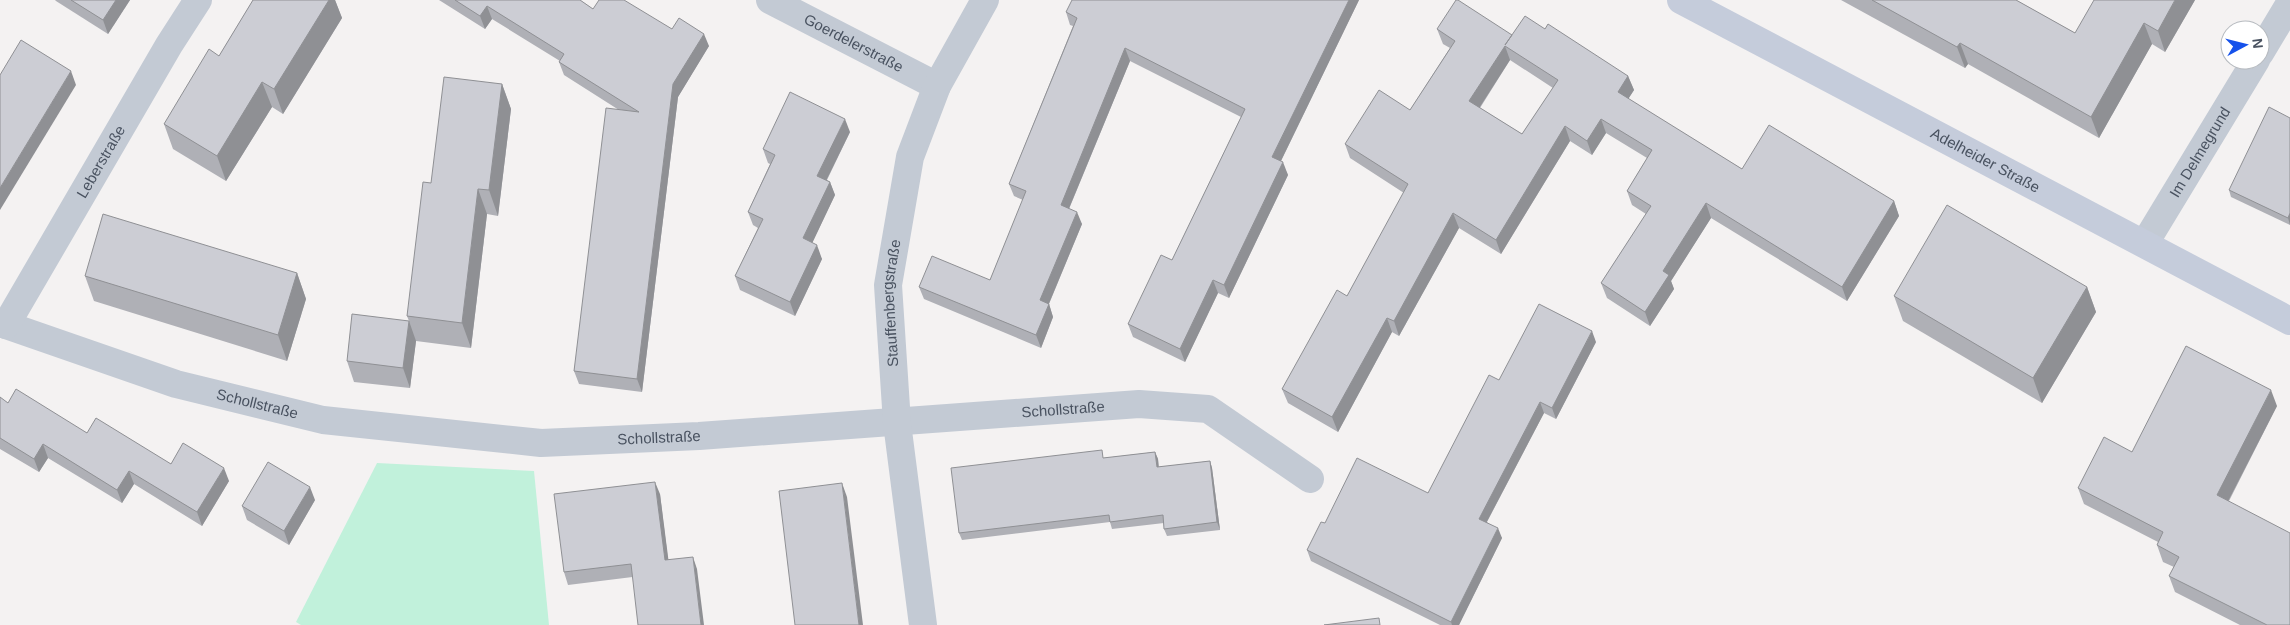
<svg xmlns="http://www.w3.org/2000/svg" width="2290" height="625" viewBox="0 0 2290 625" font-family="Helvetica,sans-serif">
<rect width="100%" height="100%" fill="#f4f2f2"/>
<path fill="#c1f1db" d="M377,463L534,471L549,625H301L296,622Z"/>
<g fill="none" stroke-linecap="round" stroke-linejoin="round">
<g stroke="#c3cad4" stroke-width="28">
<path id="s1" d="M770,0L937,86"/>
<path d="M2260,53L2290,3"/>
<path id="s2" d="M2145,243L2256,60"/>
<path id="s3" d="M0,323L176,384L323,420L541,443L699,436L1139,404L1208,409L1310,479"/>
<path id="s4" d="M6,325L169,45L198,0"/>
<path id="s5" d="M923,625L897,423L888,285L910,157L937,86L985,0"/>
</g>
<path stroke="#c5ccdb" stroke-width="28" id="s6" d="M1681,0L2290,321"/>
</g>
<g fill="#afb0b6" fill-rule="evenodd">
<path d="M55,0H130L108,34L56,1Z"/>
<path d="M253,0H335L342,18L283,114L272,107L226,181L173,149L164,124L219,56Z"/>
<path d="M439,0H580L593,9L672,29L709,46L678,97L642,392L579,384L574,371L619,110L564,75L559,62L560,61L492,19L485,29Z"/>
<path d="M1359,0L1281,161L1288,175L1229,298L1218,293L1185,362L1133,337L1128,324L1172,260L1241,117L1130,61L1069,209L1082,224L1049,304L1053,317L1041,348L924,299L919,287L990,280L1023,200L1014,196L1009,184L1073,26L1070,25L1066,12Z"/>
<path d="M1841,0H2016L2075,33L2195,0L2165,52L2152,44L2099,138L1968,64L1965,68Z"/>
<path d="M1437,29L1512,36L1545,29L1628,76L1634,90L1628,99L1742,169L1894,201L1899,216L1847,301L1711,218L1671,281L1674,289L1650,326L1607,298L1601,283L1646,214L1632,205L1627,191L1647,158L1606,133L1592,155L1570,141L1501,254L1459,228L1399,336L1392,332L1338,432L1288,403L1282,389L1347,296L1404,193L1350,158L1345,144L1410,110L1450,48L1443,44ZM1510,60L1553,88L1522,134L1480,108Z"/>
<path d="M502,84L511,109L498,216L487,214L471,348L416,341L410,388L354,382L347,361L409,321L407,316L431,183Z"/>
<path d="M2290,118V225L2231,197L2229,190Z"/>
<path d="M850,132L827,180L830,182L835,195L812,243L822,259L795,316L740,290L735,276L758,228L753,225L748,212L770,164L768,163L763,149Z"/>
<path d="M297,273L306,299L287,361L94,301L85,276Z"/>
<path d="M2087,287L2096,312L2042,403L1903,321L1894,296Z"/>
<path d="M1596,342L1556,419L1544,413L1487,522L1502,538L1459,625H1440L1311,561L1307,550L1325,523L1428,493L1499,380Z"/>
<path d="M0,397L8,403L171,464L229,481L202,526L134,484L122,503L48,458L39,472L0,449Z"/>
<path d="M2277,406L2229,501L2290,625H2240L2175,592L2169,576L2174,567L2163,562L2157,545L2158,542L2084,504L2078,488L2132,452Z"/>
<path d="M1155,452L1158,459L1159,467L1210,461L1212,468L1220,530L1167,536L1164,529V523L1112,529L1110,522L962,540L959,533L1104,458Z"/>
<path d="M660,494L668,560L697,569L568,585L564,572Z"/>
<path d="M315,500L289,545L247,520L242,506Z"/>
</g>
<g fill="#8f9094">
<path d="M116,0H130L108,34L103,20Z"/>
<path d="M329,0H335L342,18L283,114L274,89Z"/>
<path d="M1349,0H1359L1277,169L1272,157Z"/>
<path d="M2175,0H2195L2165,52L2158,31Z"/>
<path d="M487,6L492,19L485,29L480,16Z"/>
<path d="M2144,23L2152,44L2099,138L2091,117Z"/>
<path d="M704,34L709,46L678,97L642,392L637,379L673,84Z"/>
<path d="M1960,43L1968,64L1965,68L1957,47Z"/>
<path d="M1505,46L1510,60L1474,116L1469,101Z"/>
<path d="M1125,48L1130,61L1065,218L1061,205Z"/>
<path d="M71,71L76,85L0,210V188Z"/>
<path d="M1628,76L1634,90L1623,107L1618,92Z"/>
<path d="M262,82L272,107L226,181L217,156Z"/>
<path d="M502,84L511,109L498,216L489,190Z"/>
<path d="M845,119L850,132L822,189L817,176Z"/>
<path d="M1601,119L1606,133L1592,155L1587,141Z"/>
<path d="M1565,126L1570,141L1501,254L1496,240Z"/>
<path d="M1283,162L1288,175L1229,298L1224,285Z"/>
<path d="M830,182L835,195L808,252L803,238Z"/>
<path d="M478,189L487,214L471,348L462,323Z"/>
<path d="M1894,201L1899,216L1847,301L1842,287Z"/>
<path d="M1706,203L1711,218L1671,281L1674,289L1650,326L1645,312L1663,271Z"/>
<path d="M1077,212L1082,224L1045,313L1040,300Z"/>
<path d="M1453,213L1459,228L1399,336L1394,321Z"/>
<path d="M2290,213V225L2288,218Z"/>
<path d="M817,245L822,259L795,316L790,302Z"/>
<path d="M297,273L306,299L287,361L278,335Z"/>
<path d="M1213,280L1218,293L1185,362L1180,349Z"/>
<path d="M2087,287L2096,312L2042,403L2033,378Z"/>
<path d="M1049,304L1053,317L1041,348L1036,335Z"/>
<path d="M1387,318L1392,332L1338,432L1332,417Z"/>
<path d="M409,321L416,341L410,388L403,368Z"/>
<path d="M1592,331L1596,342L1556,419L1552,408Z"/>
<path d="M2271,390L2277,406L2223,511L2217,495Z"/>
<path d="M1540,402L1544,413L1483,529L1479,519Z"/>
<path d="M43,444L48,458L39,472L34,459Z"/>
<path d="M1155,452L1158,459L1159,475L1157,467Z"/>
<path d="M1210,461L1212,468L1220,530L1217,522Z"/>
<path d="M224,468L229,481L202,526L197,512Z"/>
<path d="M129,471L134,484L122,503L117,490Z"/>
<path d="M655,482L660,494L670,572L665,560Z"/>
<path d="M842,483L847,497L863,625H859Z"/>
<path d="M310,487L315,500L289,545L284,531Z"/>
<path d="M1498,528L1502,538L1459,625H1452L1451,622Z"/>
<path d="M693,557L697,569L704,625H701Z"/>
</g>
<g fill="#cccdd4" stroke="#8f9094" fill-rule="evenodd">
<path d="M71,0H116L103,20Z"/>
<path d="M253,0H329L274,89L262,82L217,156L164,124L209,49L219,56Z"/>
<path d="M455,0H580L593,9L599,0H624L672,29L679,18L704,34L673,84L637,379L574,371L606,108L639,112L559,62L564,54L487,6L480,16Z"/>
<path d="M1072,0H1349L1272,157L1283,162L1224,285L1213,280L1180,349L1128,324L1161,255L1172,260L1245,109L1125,48L1061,205L1077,212L1040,300L1049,304L1036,335L919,287L932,256L990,280L1026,191L1009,184L1077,18L1066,12Z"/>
<path d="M1456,0H1458L1512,35L1505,45L1525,16L1545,29L1548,24L1628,76L1618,92L1742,169L1769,125L1894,201L1842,287L1706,203L1663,271L1669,275L1645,312L1601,283L1651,206L1627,191L1652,150L1601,119L1587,141L1565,126L1496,240L1453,213L1394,321L1387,318L1332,417L1282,389L1337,290L1347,296L1408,184L1345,144L1379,90L1410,110L1455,41L1437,29ZM1505,46L1558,80L1522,134L1469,101Z"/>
<path d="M1872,0H2016L2075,33L2094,0H2175L2158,31L2144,23L2091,117L1960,43L1957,47Z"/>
<path d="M21,40L71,71L0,188V75Z"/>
<path d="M444,77L502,84L489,190L478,189L462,323L407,316L423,182L431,183Z"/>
<path d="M790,92L845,119L817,176L830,182L803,238L817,245L790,302L735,276L763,219L748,212L775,155L763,149Z"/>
<path d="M2269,107L2290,118V213L2288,218L2229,190Z"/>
<path d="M1947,205L2087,287L2033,378L1894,296Z"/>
<path d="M103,214L297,273L278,335L85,276Z"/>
<path d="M1539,304L1592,331L1552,408L1540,402L1479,519L1498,528L1451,622L1307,550L1321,522L1325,523L1357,458L1428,493L1489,375L1499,380Z"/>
<path d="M352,314L409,321L403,368L347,361Z"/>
<path d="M2186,346L2271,390L2217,495L2290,533V625H2267L2169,576L2179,557L2157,545L2163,532L2078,488L2104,437L2132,452Z"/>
<path d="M16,389L87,433L96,418L171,464L183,443L224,468L197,512L129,471L117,490L43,444L34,459L0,438V397L8,403Z"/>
<path d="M1102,450L1103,458L1155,452L1157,467L1210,461L1217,522L1164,529L1163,515L1110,522L1109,515L959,533L951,468Z"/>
<path d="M268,462L310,487L284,531L242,506Z"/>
<path d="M655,482L665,560L693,557L701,625H638L631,564L564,572L554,494Z"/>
<path d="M842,483L859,625H795L779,491Z"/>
<path d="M1379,618L1380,625H1324Z"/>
</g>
<g text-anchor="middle" stroke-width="4" stroke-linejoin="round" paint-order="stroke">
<g font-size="15" fill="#495260" stroke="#fff">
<text dy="5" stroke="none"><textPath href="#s1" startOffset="94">Goerdelerstraße</textPath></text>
<text dy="5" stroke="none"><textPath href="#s2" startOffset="106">Im Delmegrund</textPath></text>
<text dy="5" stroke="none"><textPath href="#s6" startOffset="344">Adelheider Straße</textPath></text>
<text dy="5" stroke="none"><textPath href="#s4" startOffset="189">Leberstraße</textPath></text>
<text dy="5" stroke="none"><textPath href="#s5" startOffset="324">Stauffenbergstraße</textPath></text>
<text dy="5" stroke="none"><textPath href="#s3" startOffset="270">Schollstraße</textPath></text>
<text dy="5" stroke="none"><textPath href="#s3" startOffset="1080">Schollstraße</textPath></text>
<text dy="5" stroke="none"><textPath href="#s3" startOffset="675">Schollstraße</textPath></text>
</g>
</g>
<g transform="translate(2245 45) rotate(83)"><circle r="24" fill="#ffffff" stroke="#b6babf"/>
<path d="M0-4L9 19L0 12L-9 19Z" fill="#1551eb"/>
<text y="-8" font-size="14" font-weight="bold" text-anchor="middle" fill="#495260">N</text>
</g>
</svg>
